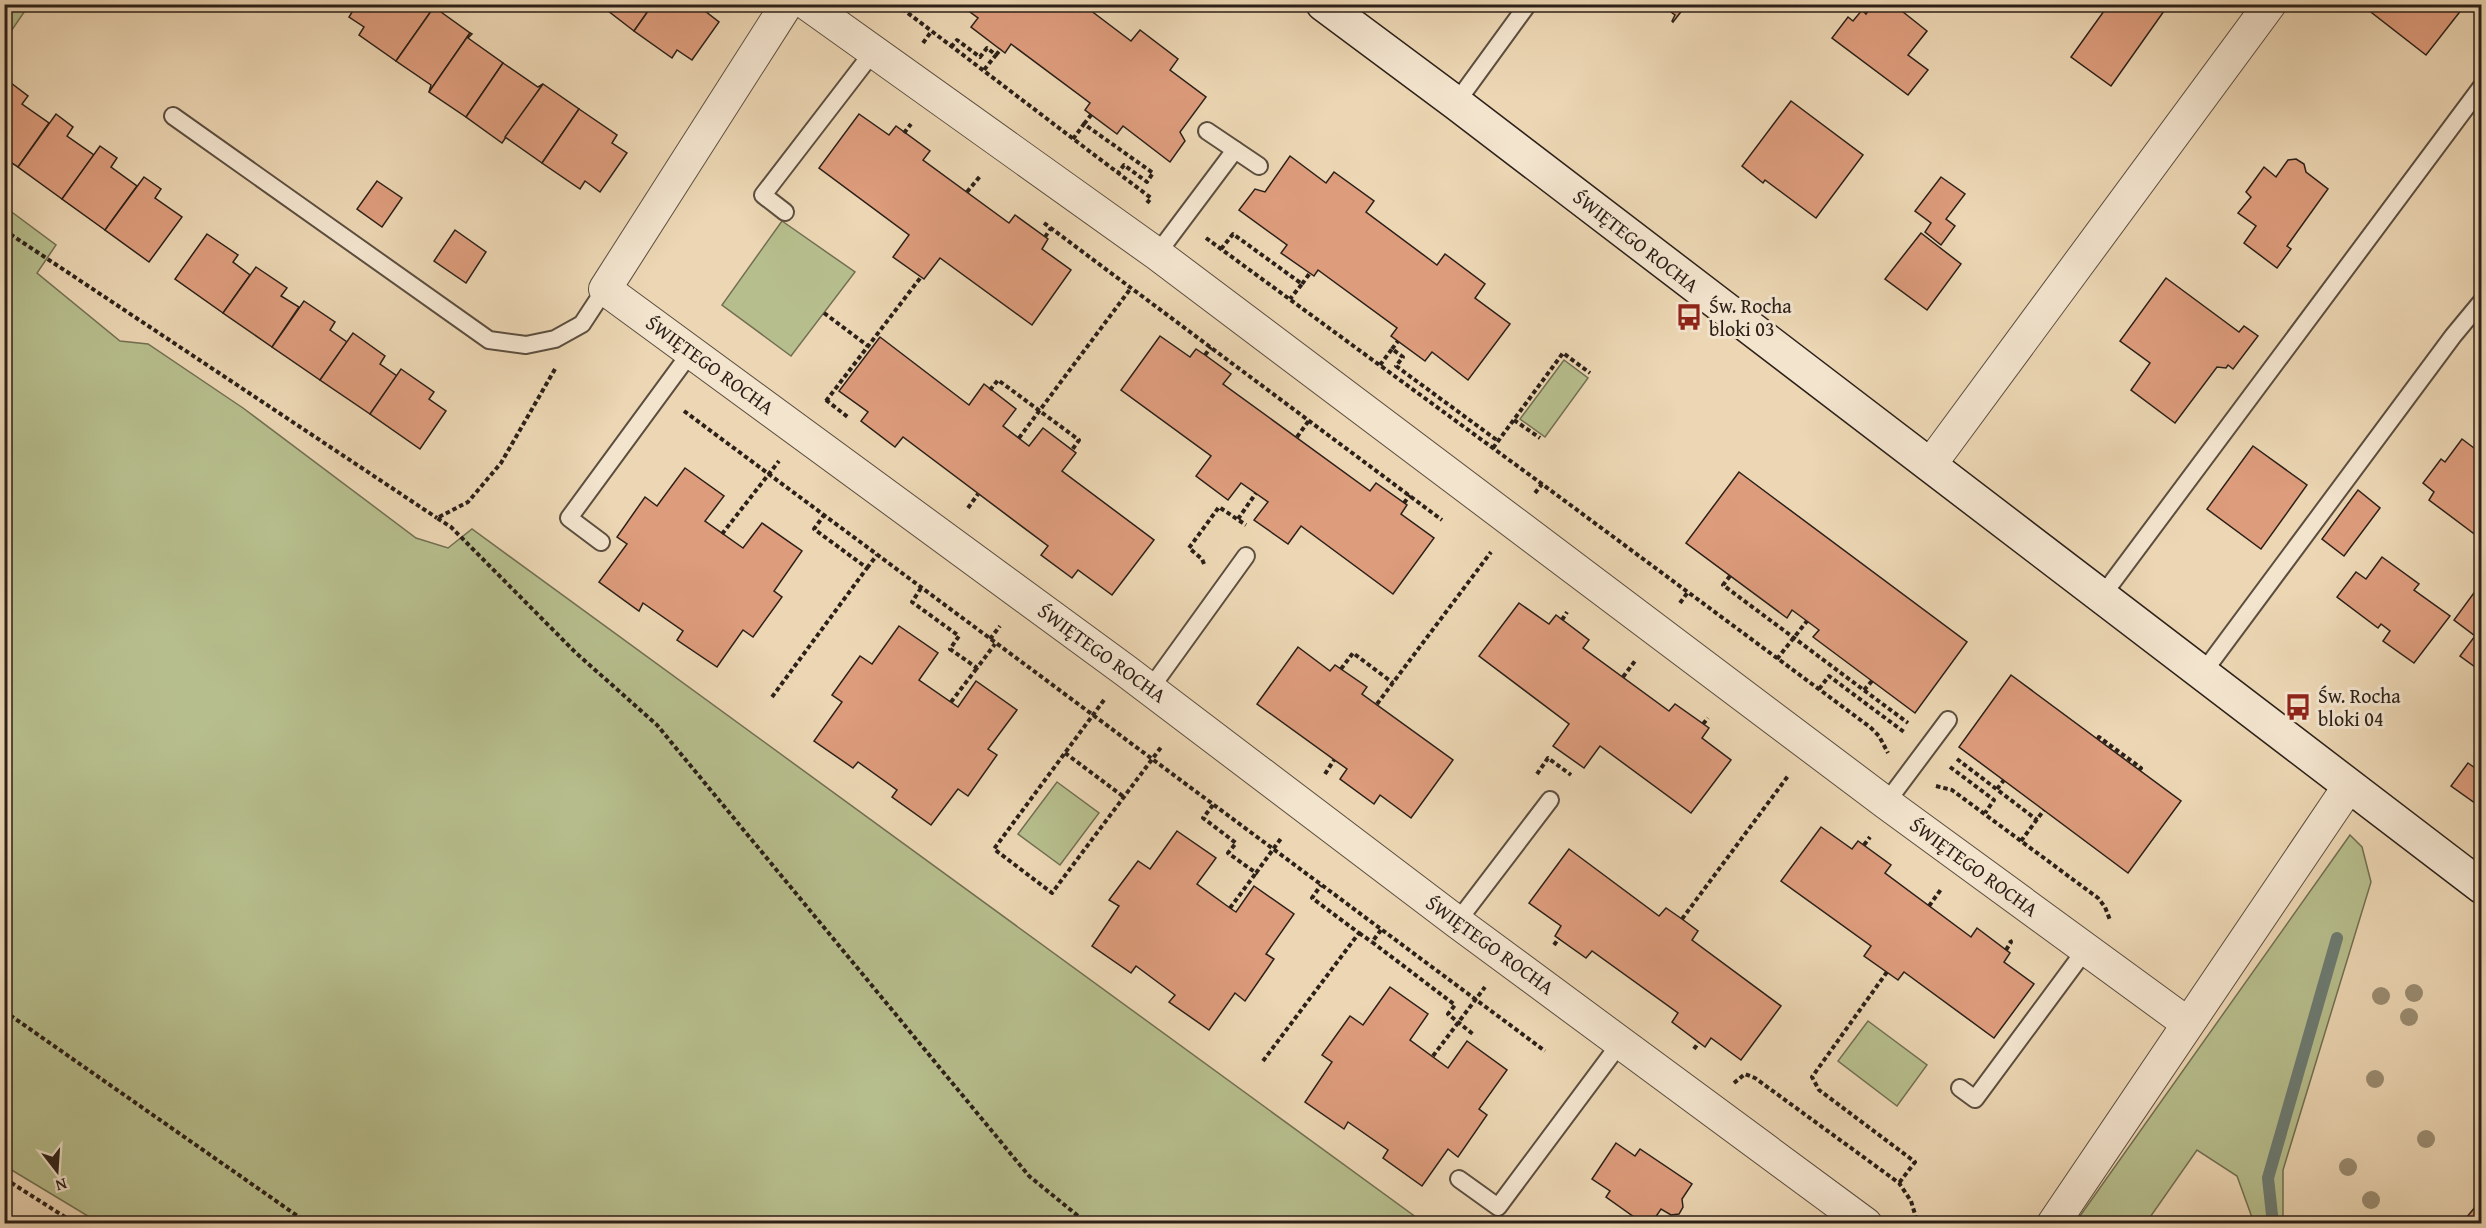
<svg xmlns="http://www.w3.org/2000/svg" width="2486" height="1228" viewBox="0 0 2486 1228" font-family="'Gentium Book Plus',serif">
<rect width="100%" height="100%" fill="#ecd6b3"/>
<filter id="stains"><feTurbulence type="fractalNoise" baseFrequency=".00333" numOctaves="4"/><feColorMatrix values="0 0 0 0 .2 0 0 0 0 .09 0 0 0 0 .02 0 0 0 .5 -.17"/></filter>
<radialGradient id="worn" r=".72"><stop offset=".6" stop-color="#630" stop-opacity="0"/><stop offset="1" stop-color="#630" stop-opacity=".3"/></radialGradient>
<g fill="#b7be8d" stroke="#726f52" stroke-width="1.5">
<path d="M5,4L29,5L5,40L4,5Z"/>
<path d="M5,207L56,245L37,273L120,341L148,344L243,408L416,538L448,548L472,529L1424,1223L101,1224L5,1166L4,1050L9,1044L4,1040Z"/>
<path d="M782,221L855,272L791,356L722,305Z"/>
<path d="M1564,360L1588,378L1545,437L1520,419Z"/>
<path d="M1057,782L1099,813L1060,865L1018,834Z"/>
<path d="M2350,835L2362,847L2371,882L2283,1170V1223H2254L2237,1176L2197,1150L2146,1223H2075Z"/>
<path d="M1868,1021L1927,1065L1897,1106L1838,1061Z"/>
</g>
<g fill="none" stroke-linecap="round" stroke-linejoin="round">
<path stroke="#6d7c73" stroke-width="12" d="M2273,1224L2268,1178L2337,938"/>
</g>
<g fill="#dd9c7c" stroke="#2c2018" stroke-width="1.5">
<path d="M357,4H430L434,7L396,61L359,35L364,27L349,17Z"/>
<path d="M599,4H653L634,31Z"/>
<path d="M653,4H709L705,11L719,22L692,60L677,50L672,58L634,31Z"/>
<path d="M959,4H1082L1131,41L1140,30L1178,59L1170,70L1206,97L1180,132L1185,141L1170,162L1123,126L1117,134L1085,110L1090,103L1011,44L1005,53L971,27L978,18Z"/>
<path d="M1660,4H1687L1673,22L1672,21L1675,15Z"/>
<path d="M1873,4H1893L1927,31L1908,55L1928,70L1908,95L1832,38L1848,17L1853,21L1862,10L1866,14Z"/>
<path d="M2109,4H2169L2111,86L2071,57Z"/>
<path d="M2370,4H2466L2426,55L2367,9Z"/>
<path d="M434,7L470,33L429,92L431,85L396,61Z"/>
<path d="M470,33L472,34L468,38L503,63L466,117L429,92Z"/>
<path d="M503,63L538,87L543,84L502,143L466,117Z"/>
<path d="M11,83L28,96L22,104L49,123L18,167L4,158V92Z"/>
<path d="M543,84L579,109L542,163L505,137Z"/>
<path d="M1791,101L1863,155L1816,218L1765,180L1763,183L1742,166Z"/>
<path d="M579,109L617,135L612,143L627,153L600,192L585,181L580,189L542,163Z"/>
<path d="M56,114L73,127L67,136L94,155L62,199L18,167Z"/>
<path d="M859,114L889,135L896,126L930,151L923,160L1009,223L1015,215L1048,239L1042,249L1071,270L1032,325L940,258L924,279L893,257L909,235L819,168Z"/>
<path d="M100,146L117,158L111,167L137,186L105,230L62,199Z"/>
<path d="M1290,156L1326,183L1334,172L1374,201L1366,212L1437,265L1445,254L1485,284L1475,298L1510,324L1468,380L1432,352L1425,361L1391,336L1397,328L1318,270L1314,276L1281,253L1287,245L1239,210L1255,189L1265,192Z"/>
<path d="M2296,159L2304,164L2306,172L2328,189L2287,246L2291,249L2277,268L2244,243L2256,226L2238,213L2251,197L2246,192L2264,167L2276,177L2288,160Z"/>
<path d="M144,177L161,189L155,198L182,217L149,262L105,230Z"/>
<path d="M1941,177L1965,194L1946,219L1955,226L1941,245L1925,232L1931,223L1915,211Z"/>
<path d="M377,181L402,198L382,227L357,209Z"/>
<path d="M455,230L486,252L466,283L434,261Z"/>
<path d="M1921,233L1961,264L1927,310L1885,279Z"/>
<path d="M207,234L238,255L233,262L250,275L223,313L175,279Z"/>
<path d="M256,267L287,288L281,296L299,307L272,347L223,313Z"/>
<path d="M2166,278L2239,332L2244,326L2258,336L2233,369L2228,365L2226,368L2217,367L2175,423L2131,390L2150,363L2120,341Z"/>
<path d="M304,301L335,322L330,330L347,342L320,380L272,347Z"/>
<path d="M353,333L385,356L380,364L397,376L370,414L320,380Z"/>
<path d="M1160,336L1190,357L1196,349L1205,355L1231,374L1223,384L1370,491L1376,483L1407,505L1401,514L1434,538L1393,594L1301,526L1288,544L1254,520L1268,502L1241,483L1228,500L1196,476L1211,456L1121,390Z"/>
<path d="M880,337L969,405L984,384L1016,409L1003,426L1029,446L1043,428L1076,453L1062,471L1154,540L1112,595L1078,570L1072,578L1041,555L1048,546L903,437L895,447L861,421L868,412L839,391Z"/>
<path d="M401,369L434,392L429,399L446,411L420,449L370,414Z"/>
<path d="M2462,439L2482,454V530L2477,536L2429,500L2434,492L2423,483L2441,459L2445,462Z"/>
<path d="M2253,446L2307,485L2261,549L2207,509Z"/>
<path d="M685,468L724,496L705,521L743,548L762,523L802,551L774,591L782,597L753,637L743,630L717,667L677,640L683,631L643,603L639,611L599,582L627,544L617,537L645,497L657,506Z"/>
<path d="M1739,472L1967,642L1915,713L1813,637L1819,630L1792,610L1787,618L1686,543Z"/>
<path d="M2358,490L2380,508L2344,556L2322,539Z"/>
<path d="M2382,557L2419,584L2414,590L2450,616L2414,663L2383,641L2390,631L2381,624L2378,628L2337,597L2356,572L2366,579Z"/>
<path d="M2479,586L2482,588V672L2460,656L2475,636L2454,620Z"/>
<path d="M1519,603L1549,624L1556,615L1589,640L1583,648L1669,711L1675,704L1709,728L1702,738L1731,760L1691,813L1600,746L1584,768L1553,746L1569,724L1479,656Z"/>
<path d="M899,626L938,653L919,680L958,707L976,681L1017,710L988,749L997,755L968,796L958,789L931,825L892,797L897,790L858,762L853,768L814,741L842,702L832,695L860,656L872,664Z"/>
<path d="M1298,647L1330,671L1335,665L1367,687L1362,694L1453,760L1411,818L1380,795L1374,804L1340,779L1347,769L1257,704Z"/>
<path d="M2011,675L2181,801L2128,873L1959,747Z"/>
<path d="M2468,763L2482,773V808L2451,786Z"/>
<path d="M1821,827L1852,849L1858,841L1891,865L1885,873L1971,937L1977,928L2010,953L2004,962L2034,984L1994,1038L1904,972L1898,980L1864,956L1871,946L1781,881Z"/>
<path d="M1177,831L1216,858L1197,884L1230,908L1236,912L1254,886L1294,914L1266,954L1274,959L1245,1001L1235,993L1209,1030L1169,1002L1175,995L1136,966L1131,973L1092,946L1119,906L1109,900L1138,861L1150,869Z"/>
<path d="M1569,849L1659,916L1666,908L1682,919L1698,931L1692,940L1781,1006L1741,1060L1711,1038L1705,1047L1672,1022L1678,1013L1592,951L1586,958L1555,936L1561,926L1529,903Z"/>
<path d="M1390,987L1428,1014L1410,1040L1448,1068L1467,1041L1507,1070L1479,1109L1487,1115L1458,1157L1448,1149L1422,1186L1383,1158L1388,1150L1348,1122L1344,1129L1305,1102L1332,1062L1322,1055L1350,1016L1363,1025Z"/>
<path d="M1616,1143L1635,1156L1640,1149L1692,1184L1682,1199L1683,1207L1679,1214L1671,1215L1661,1209L1651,1224H1644L1606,1197L1610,1191L1592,1179Z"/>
<path d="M2476,1206L2482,1210V1224H2461Z"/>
</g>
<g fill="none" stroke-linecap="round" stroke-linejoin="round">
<defs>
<g id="lane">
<path d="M1456,103L1528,4"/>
<path d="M173,116L489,340L526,345L555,339L582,324L605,289"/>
<path d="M1207,131L1259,166"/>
<path d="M785,212L763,195L873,52"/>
<path d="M1157,254L1235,150"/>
<path d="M601,542L569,518L691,352"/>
<path d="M2102,596L2482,86"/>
<path d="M2202,674L2453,336L2482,301"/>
<path d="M1150,689L1246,556"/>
<path d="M1886,803L1948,720"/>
<path d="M1457,922L1550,800"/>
<path d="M1960,1088L1975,1099L2086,949"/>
<path d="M1459,1179L1498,1207L1621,1042"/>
</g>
<g id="street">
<path d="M787,4L605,289L1126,671L1457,922L1866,1224"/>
<path d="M807,4L1157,254L1886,803L2187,1023"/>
<path d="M1930,465L2270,4"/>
<path d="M2053,1224L2349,786"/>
</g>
<path id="secondary" d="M1323,4L1456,103L2482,887"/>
</defs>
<use href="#lane" stroke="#5c4e3f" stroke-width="20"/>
<use href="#street" stroke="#5c4e3f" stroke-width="34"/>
<use href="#secondary" stroke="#2c2018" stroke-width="36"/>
<g stroke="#2c2018" stroke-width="4" stroke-dasharray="4.5 3" stroke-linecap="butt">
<path d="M896,4L1151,198L1147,203"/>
<path d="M923,43L931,32"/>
<path d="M951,47L957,40L980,57L987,48L996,55L983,71"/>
<path d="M996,55L1001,49"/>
<path d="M1084,124L1091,115"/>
<path d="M904,133L911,124"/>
<path d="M1073,139L1084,124L1153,173L1147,182L1124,165L1118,173"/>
<path d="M967,192L981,175"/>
<path d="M1044,223L1442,520"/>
<path d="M4,230L437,518"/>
<path d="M1045,237L1051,228"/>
<path d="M1206,238L1542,484"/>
<path d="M1221,249L1233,234L1302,284L1290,299"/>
<path d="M1302,284L1310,273"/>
<path d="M824,313L868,346"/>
<path d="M1392,349L1398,341"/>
<path d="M1205,355L1211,347"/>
<path d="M1380,365L1392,349L1403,357L1396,366L1498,441"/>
<path d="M555,369L501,463L468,502L437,518L451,527L575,652L657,725L1029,1176L1088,1224"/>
<path d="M990,390L998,380L1079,440L1072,450"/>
<path d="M826,400L849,418"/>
<path d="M826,401L921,277"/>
<path d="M684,411L1545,1051"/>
<path d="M1514,420L1540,438"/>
<path d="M1297,437L1310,419"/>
<path d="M1019,438L1131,288"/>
<path d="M1493,448L1563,353L1590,373"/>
<path d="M1535,493L1542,484L1870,727L1879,736L1888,753"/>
<path d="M1404,503L1410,495"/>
<path d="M968,508L978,494"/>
<path d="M1238,519L1256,493"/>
<path d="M722,534L779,461"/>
<path d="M1204,564L1202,559L1189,548L1219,507L1246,525"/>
<path d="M867,568L877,555"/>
<path d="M1730,576L1723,585L1908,723"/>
<path d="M921,588L912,602L959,636L950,649L977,668L995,644"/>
<path d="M1680,603L1688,592"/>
<path d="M1562,620L1567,612"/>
<path d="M990,639L1000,626"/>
<path d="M1777,659L1807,621"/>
<path d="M1341,669L1353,653L1393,683"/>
<path d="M1623,677L1635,661"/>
<path d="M1819,689L1829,676L1904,732"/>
<path d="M1864,690L1872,681"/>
<path d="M772,697L867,568L814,529L824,515"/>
<path d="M1104,700L994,849L1052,893L1162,746"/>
<path d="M951,702L977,668"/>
<path d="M1377,704L1491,552"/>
<path d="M1703,724L1708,718"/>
<path d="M2098,739L2099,737L2141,768L2139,770"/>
<path d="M1065,753L1124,797"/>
<path d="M1957,759L2037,820"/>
<path d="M1950,767L1994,800L1985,813"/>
<path d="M1325,774L1334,760"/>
<path d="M1537,774L1548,758L1571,775"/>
<path d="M1936,786L1952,790L2098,898L2105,907L2110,920"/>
<path d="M1997,789L2004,780"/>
<path d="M1213,805L1203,818L1236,843L1228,853L1256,873L1282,837"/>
<path d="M2021,841L2044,810"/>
<path d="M1864,845L1870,837"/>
<path d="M1929,906L1942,888"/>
<path d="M1230,908L1256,873"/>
<path d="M1682,919L1788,776"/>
<path d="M1381,930L1372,942L1455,1005L1448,1014L1474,1035"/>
<path d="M1359,933L1372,942"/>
<path d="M1554,945L1559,938"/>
<path d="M2006,950L2011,942L2010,940"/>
<path d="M1887,972L1812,1077L1819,1090L1915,1162L1899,1183"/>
<path d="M4,1011L309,1224"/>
<path d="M1694,1049L1699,1042"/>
<path d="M1433,1056L1485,987"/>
<path d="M1263,1061L1359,933L1312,898L1321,885"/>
<path d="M1734,1083L1745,1074L1755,1078L1899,1183L1911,1201L1918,1224"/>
<path d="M4,1181L10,1182L76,1224"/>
</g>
<use href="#lane" stroke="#f3e4ce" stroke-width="16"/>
<use href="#street" stroke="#f3e4ce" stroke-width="32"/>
<use href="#secondary" stroke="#f3e4ce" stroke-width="33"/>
</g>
<g fill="#9a8c71">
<circle cx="2414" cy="993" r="9"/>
<circle cx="2381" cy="996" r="9"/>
<circle cx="2409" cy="1017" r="9"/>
<circle cx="2375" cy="1079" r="9"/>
<circle cx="2426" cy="1139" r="9"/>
<circle cx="2348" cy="1167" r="9"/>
<circle cx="2371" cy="1200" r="9"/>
</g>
<defs>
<symbol id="bus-bare" viewBox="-9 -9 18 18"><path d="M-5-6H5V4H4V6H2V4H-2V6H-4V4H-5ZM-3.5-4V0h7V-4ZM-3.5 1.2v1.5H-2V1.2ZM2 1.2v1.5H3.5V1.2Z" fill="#8f2418" stroke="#f3e4ce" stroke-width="2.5" paint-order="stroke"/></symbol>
</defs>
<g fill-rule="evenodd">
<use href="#bus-bare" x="1670" y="298" width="38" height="38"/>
<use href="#bus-bare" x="2279" y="688" width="38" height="38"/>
</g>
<g text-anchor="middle" stroke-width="6" stroke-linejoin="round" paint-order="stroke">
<g font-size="20" fill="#2c2018" stroke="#f3e4ce">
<text transform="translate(1636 241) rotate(38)" y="7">ŚWIĘTEGO ROCHA</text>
<text transform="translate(710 365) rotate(36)" y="7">ŚWIĘTEGO ROCHA</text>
<text transform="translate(1102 653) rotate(36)" y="7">ŚWIĘTEGO ROCHA</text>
<text transform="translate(1974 867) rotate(36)" y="7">ŚWIĘTEGO ROCHA</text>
<text transform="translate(1490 945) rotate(36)" y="7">ŚWIĘTEGO ROCHA</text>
</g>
<g font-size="20" fill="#2c2018" stroke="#f3e4ce" text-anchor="start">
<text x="1709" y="313">Św. Rocha<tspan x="1709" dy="23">bloki 03</tspan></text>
<text x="2318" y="703">Św. Rocha<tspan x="2318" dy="23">bloki 04</tspan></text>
</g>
</g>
<rect width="2486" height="1228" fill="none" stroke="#ecd6b3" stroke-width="24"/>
<rect x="6" y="6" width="2474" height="1216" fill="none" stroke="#2c2018" stroke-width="3"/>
<rect x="12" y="12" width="2462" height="1204" fill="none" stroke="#2c2018" stroke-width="1.5"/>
<g transform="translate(57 1171) rotate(163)" stroke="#f3e4ce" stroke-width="4.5" paint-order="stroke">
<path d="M0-4.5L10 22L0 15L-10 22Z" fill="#2c2018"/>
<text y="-9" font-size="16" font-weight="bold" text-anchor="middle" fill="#2c2018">N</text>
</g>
<rect width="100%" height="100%" filter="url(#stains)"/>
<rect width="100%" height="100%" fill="url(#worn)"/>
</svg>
